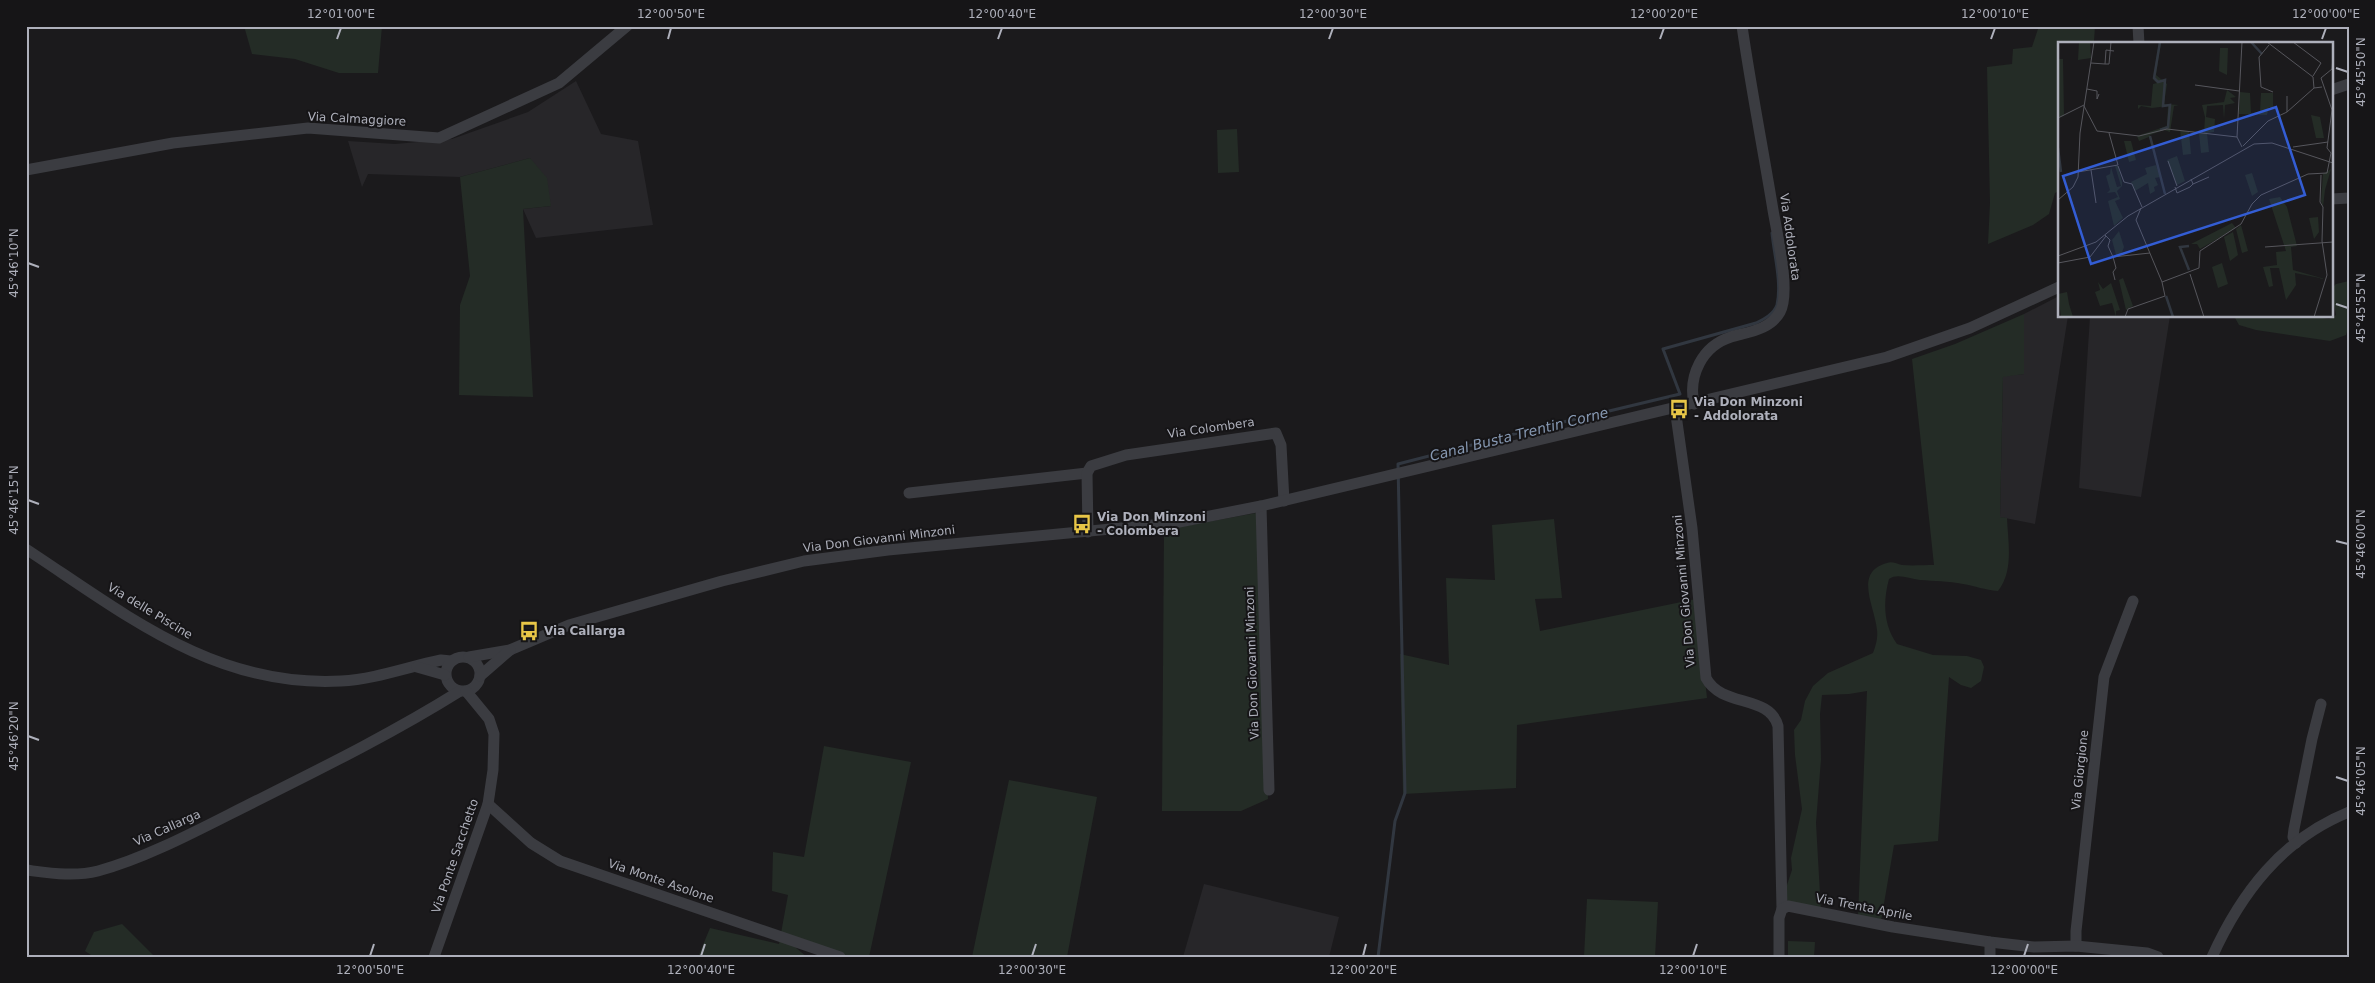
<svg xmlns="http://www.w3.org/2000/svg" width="2375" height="983" viewBox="0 0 2375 983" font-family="'DejaVu Sans',sans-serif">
<rect width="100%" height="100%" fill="#1b1a1c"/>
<g fill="#272629">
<path d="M576,81L601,134L638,141L653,225L536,238L523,209L551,206L530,158L460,177L368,174L362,187L348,141L395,144L452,139L528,112Z"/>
<path d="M2059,296V316H2068L2035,524L2000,517L2003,376L2024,374V314Z"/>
<path d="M2090,316H2170L2141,497L2079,488Z"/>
<path d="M1204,884L1339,917L1329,957H1183Z"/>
</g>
<g fill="#242c26">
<path d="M244,26H382L378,73H339L295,59L252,54Z"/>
<path d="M2039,26H2095L2094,41L2092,44H2059V191L2055,193L2049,214L2033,225L1988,244L1990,203L1987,67L2012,64L2013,49L2032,47Z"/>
<path d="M1237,129L1239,172L1218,173L1217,130Z"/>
<path d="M530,158L547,178L551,206L523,209L533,397L459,395L460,305L470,276L460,177Z"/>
<path d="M2349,281V325L2346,335L2330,341L2256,330L2239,325L2234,316H2311L2329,319L2336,315L2331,289L2336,284Z"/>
<path d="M2024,314V374L2003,377L2000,517L2007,518C2008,543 2014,570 1998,591C1985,590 1975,586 1963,584C1948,581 1934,581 1920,580C1909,579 1898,573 1889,579C1883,601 1883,625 1897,644L1933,655L1967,656L1981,660L1984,667L1981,681L1971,688L1961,685L1949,677L1938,841L1894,845L1881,921L1858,918L1867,691L1849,694L1822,695L1820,714L1821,759L1816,823L1821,912L1781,903L1792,870L1791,858L1802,809L1795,755L1794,730L1801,720L1805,701L1813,686L1828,673L1873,653C1876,645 1878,638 1877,630C1875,607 1853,572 1887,563C1892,561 1897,564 1902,565C1912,566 1924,565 1934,565L1912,359L1955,344Z"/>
<path d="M1256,513L1264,658L1268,799L1241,811H1162L1164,530Z"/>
<path d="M1554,519L1562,598L1535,599L1540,631L1696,599L1707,698L1517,725L1516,788L1403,794L1400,654L1449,665L1446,578L1495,580L1492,525Z"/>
<path d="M824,746L911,762L869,957H830L795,947L807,957H698L710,928L779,944L788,895L772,891L773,852L804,857Z"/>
<path d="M1009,780L1097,797L1067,957H972Z"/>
<path d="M1587,899L1658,902L1655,957H1584Z"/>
<path d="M122,924L155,957H94L85,951L94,932Z"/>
<path d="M1788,941L1815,942L1814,957H1788Z"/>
</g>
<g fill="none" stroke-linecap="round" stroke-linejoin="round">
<path stroke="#313740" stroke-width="3" d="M1378,957L1395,821L1405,793L1398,464L1530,430L1680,394L1663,349L1756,323C1764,319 1774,314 1777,305C1782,283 1774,254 1772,233"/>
<g stroke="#3b3c41" stroke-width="11">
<path d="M2138,26L2139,44"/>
<path d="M2331,90L2349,84"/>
<path d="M26,170L173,143L308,128L439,138L559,83L627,26"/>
<path d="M2331,199L2349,198"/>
<path d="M1694,404C1688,376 1702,346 1731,337C1748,332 1770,330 1780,312C1791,292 1777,234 1773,210C1763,149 1751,88 1742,26"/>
<path d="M1675,408L1692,528L1706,678C1722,708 1769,694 1778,726L1782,909"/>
<path d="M909,493L1087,473"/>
<path d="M1261,506L1269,790"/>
<path d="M1088,532L1087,473L1091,466L1126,455L1276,433L1281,445L1284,501"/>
<path d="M26,549C125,614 215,688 341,681C376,679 407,667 441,660L451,661"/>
<circle cx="463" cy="674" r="17"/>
<path d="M469,657L510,650L569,625L722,581L804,561L888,550L1174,523L1261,506L1887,357L1970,328L2059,287"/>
<path d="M417,667L445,675"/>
<path d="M480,676L510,650"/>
<path d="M488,804L531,843L560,861L840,957"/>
<path d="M2296,843L2293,837L2294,829L2312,739L2321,704"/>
<path d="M26,870C50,873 74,877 98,871C147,858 204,827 250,804C322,768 393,733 460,691"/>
<path d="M2076,946V931L2104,677L2133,601"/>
<path d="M434,957L488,804L493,770L494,734L489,719L466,691"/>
<path d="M1779,957V918L1782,909L1788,906L1893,927L1990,942L2034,947L2076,946L2147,953L2158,957"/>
<path d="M1990,957V942"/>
<path d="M2212,957C2241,893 2282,839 2349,812"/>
</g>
</g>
<path fill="none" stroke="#aeb0bb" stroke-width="2" d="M337,39L341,28M668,39L671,28M998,39L1002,28M1329,39L1333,28M1660,39L1664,28M1991,39L1995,28M2322,39L2326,28M2336,68L2348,72M28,263L39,267M2336,304L2348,308M28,500L39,504M2336,541L2348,544M28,736L39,740M2336,777L2348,781M370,956L374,944M701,956L705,944M1032,956L1036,944M1363,956L1366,944M1693,956L1697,944M2024,956L2028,944"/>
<defs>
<symbol id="bus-bare" viewBox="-9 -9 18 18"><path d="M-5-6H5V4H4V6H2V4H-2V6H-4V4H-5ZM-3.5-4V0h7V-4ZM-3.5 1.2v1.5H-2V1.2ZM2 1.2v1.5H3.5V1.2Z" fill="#e8c647" stroke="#161517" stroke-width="2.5" paint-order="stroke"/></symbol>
</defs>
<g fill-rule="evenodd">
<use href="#bus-bare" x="1665" y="395" width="28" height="28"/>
<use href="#bus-bare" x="1068" y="510" width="28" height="28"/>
<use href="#bus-bare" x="515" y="617" width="28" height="28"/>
</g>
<g text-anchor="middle" stroke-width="4" stroke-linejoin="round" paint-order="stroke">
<g font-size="12" fill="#aeb0bb" stroke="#161517">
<text transform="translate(357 119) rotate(3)" y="4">Via Calmaggiore</text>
<text transform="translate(1790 237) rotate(82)" y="4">Via Addolorata</text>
<text transform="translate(1211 428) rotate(-8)" y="4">Via Colombera</text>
<text transform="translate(879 539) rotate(-7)" y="4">Via Don Giovanni Minzoni</text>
<text transform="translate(1684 591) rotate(-95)" y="4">Via Don Giovanni Minzoni</text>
<text transform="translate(150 611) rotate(31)" y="4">Via delle Piscine</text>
<text transform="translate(1252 663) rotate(-92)" y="4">Via Don Giovanni Minzoni</text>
<text transform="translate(2080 770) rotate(-84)" y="4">Via Giorgione</text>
<text transform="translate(167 828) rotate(-24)" y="4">Via Callarga</text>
<text transform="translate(455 856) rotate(-71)" y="4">Via Ponte Sacchetto</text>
<text transform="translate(661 881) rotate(19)" y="4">Via Monte Asolone</text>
<text transform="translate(1864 907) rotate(11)" y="4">Via Trenta Aprile</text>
</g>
<g font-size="12" font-weight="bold" fill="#aeb0bb" stroke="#161517" text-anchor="start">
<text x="1694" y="406">Via Don Minzoni<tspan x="1694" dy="14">- Addolorata</tspan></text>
<text x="1097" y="521">Via Don Minzoni<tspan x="1097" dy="14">- Colombera</tspan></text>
<text x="544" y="635">Via Callarga</text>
</g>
<g font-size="14" font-style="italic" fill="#8799b3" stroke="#161517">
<text transform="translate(1519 434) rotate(-14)" y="5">Canal Busta Trentin Corne</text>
</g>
</g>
<g transform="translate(2058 42)">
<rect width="275" height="275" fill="#1b1a1c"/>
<path d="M21,0H32L33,16L20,18ZM101,0H103L98,33L109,42L106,62L121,63L116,64L112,90L106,88L92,93L94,107L91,95L81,99L79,94L109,84L110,64L94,66L83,64L80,67V63L93,64L95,42L99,41L95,37ZM162,6H170L169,33L161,29ZM0,17H5L6,74L0,75ZM169,48L178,55L172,56L177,61L167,63L166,77L165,63L149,64L148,75L157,77L156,90L149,91L151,110L143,111L141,91H146L147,75L144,63L166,60ZM182,50L192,51L193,71L202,70L203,51H215V67L211,65L209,73L181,72ZM253,73L262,75L266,96H258ZM122,88L131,90L133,112L125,113ZM66,99H73L78,118L71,120ZM119,114L127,139L119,143L109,118ZM98,123L102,135L97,136L100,143L96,145L97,149L92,152L90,141L77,149L73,140L89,132L87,126ZM57,124H60L64,140V144L59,149L62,157L57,159L65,176L56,184L50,159L60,155L57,150L49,151L52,148L48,134L52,132L53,125L59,145L63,144ZM273,127L267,148L265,165L263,159L265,132ZM194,131L200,150L194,154L187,133ZM222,155L229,165L239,204L233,205L235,228L267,237L237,231L238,243L228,258L221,226H212L215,244L211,245L205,225L219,223L218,210L228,209L211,157ZM260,175L261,190L256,197L251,176ZM174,181L178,186L142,207L139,202H133ZM183,183L190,209L184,211L178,187ZM61,189L66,205L63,213H58L54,198ZM175,190L180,213L172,219L166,195ZM164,221L170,242L160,246L154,225ZM65,236L75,264L68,268L61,238ZM40,240L45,247L53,241L62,268L58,269V275L54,261L42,264L37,250L42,248ZM9,250L11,262L15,275H3L0,252Z" fill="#242c26"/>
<path fill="none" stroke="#313740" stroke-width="2.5" d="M193,0L204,12M102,88L110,85L112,63L105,64L107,38L100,40L96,36L102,0M92,94L107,152M0,106L3,130M131,204L122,205L131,228M108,254L115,275"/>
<path fill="none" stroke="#56565c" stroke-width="1" d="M184,0L179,95L184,105M209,0L255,35L256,46M235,0L263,21L255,34M211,3L201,15L203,45L215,50M33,21L47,22L48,8L56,9M47,22H51L53,0M137,43L181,49M29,47L39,49V57L41,52M229,54V70M26,64L39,89L81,94L109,87L179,95M0,76L26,63M185,104L210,79L229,70L256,46L264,45M235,105L270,100M110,119L119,144M60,124L66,140L74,142L84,165M33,128L38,161M20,130L60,123L51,91M135,142L151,135M117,145L119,151L132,145L135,142L133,137M0,158L15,145L20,135L22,91L36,0M83,166L78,178L104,240M47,193L52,198L50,204L55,215L92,211M207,205L275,200M0,214L38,200L70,174L196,102L214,101L275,121M55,215L58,226L55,230L57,238M0,221L32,215L48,194M132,232L146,275M67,275L70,267L107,254L104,240L141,226L142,209L183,182L194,162L203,153L250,132L269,131L273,111L269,106L274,68L263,36L274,27L275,14M256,275L269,233L264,199L265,165L262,160L263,133"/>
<path fill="#335dd4" fill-opacity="0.15" stroke="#335dd4" stroke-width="2.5" d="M218,65L247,153L33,222L5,134Z"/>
<rect width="275" height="275" fill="none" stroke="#aeb0bb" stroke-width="2.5"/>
</g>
<rect width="2375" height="983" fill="none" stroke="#161517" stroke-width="55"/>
<rect x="28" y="28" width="2320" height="928" fill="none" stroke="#aeb0bb" stroke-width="2"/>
<g font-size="12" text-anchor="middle" fill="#aeb0bb">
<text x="341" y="18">12°01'00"E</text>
<text x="671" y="18">12°00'50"E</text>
<text x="1002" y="18">12°00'40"E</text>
<text x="1333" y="18">12°00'30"E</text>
<text x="1664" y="18">12°00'20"E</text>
<text x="1995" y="18">12°00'10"E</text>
<text x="2326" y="18">12°00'00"E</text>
<text transform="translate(2361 72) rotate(-90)" y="4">45°45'50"N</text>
<text transform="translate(14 263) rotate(-90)" y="4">45°46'10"N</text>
<text transform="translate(2361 308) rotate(-90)" y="4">45°45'55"N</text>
<text transform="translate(14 500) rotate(-90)" y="4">45°46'15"N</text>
<text transform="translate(2361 544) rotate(-90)" y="4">45°46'00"N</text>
<text transform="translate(14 736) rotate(-90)" y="4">45°46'20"N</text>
<text transform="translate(2361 781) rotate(-90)" y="4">45°46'05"N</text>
<text x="370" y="974">12°00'50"E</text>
<text x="701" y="974">12°00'40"E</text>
<text x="1032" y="974">12°00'30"E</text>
<text x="1363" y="974">12°00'20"E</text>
<text x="1693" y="974">12°00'10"E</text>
<text x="2024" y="974">12°00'00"E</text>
</g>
</svg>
